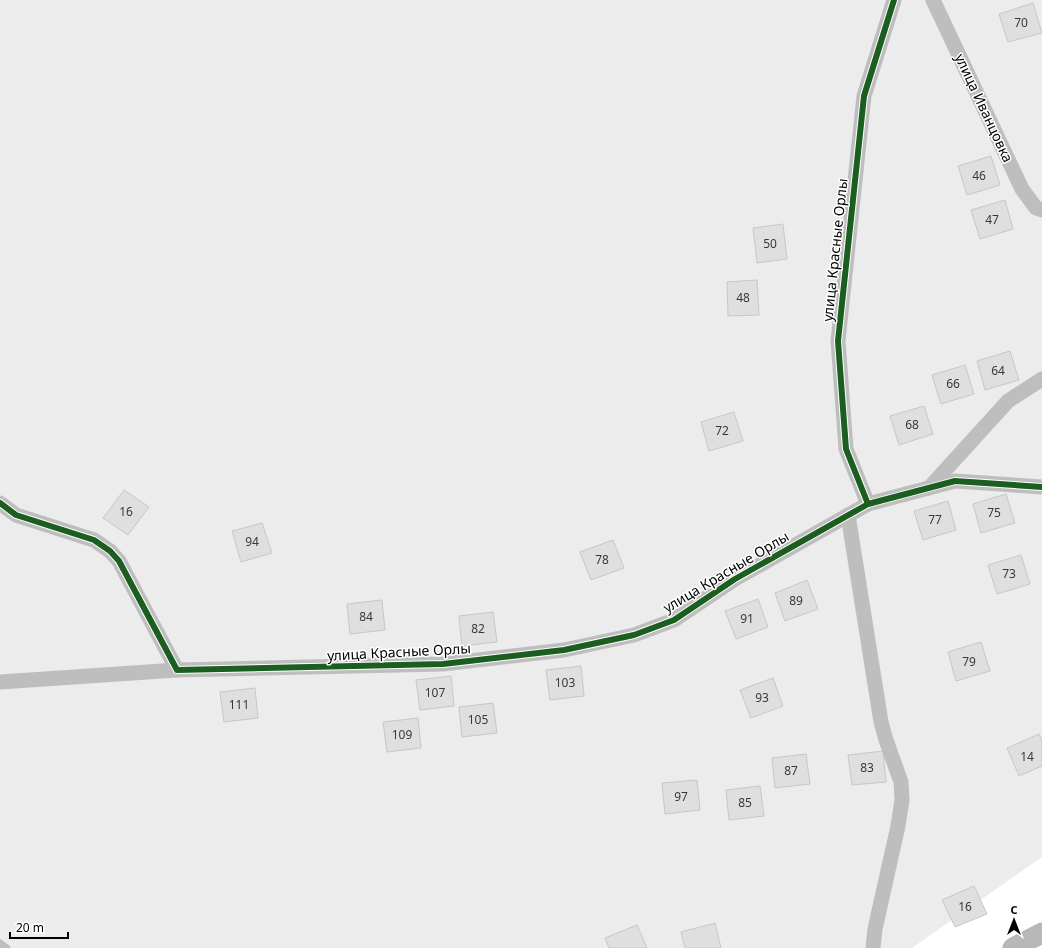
<svg xmlns="http://www.w3.org/2000/svg" width="1042" height="948" viewBox="0 0 1042 948" font-family="'Noto Sans',sans-serif">
<rect width="100%" height="100%" fill="#fff"/>
<path fill="#ececec" d="M0,0H1042V857L912,948H0Z"/>
<g fill="#dfdfdf" stroke="#c7c7c7">
<path d="M1033,3L1042,33L1008,42L999,14Z"/>
<path d="M991,156L1000,185L967,195L958,166Z"/>
<path d="M1005,200L1013,229L980,239L971,210Z"/>
<path d="M783,224L787,259L757,263L753,228Z"/>
<path d="M757,280L759,315L728,316L727,282Z"/>
<path d="M1010,351L1019,380L985,390L977,361Z"/>
<path d="M965,365L974,394L941,404L932,375Z"/>
<path d="M924,406L933,434L899,445L890,416Z"/>
<path d="M734,412L743,441L709,451L701,422Z"/>
<path d="M124,490L149,507L128,535L103,518Z"/>
<path d="M1006,494L1015,523L981,533L973,504Z"/>
<path d="M948,501L956,530L923,540L914,511Z"/>
<path d="M262,523L272,553L241,562L232,531Z"/>
<path d="M613,540L624,568L591,580L580,552Z"/>
<path d="M1021,555L1030,584L997,594L988,565Z"/>
<path d="M807,580L818,609L785,621L775,593Z"/>
<path d="M758,599L768,627L736,639L725,611Z"/>
<path d="M382,600L385,630L350,634L347,604Z"/>
<path d="M493,612L497,642L462,646L459,616Z"/>
<path d="M981,642L990,671L956,681L948,652Z"/>
<path d="M581,666L584,696L550,700L546,670Z"/>
<path d="M451,676L454,706L420,710L416,680Z"/>
<path d="M773,678L783,706L751,718L740,690Z"/>
<path d="M255,688L258,718L224,722L220,692Z"/>
<path d="M493,703L497,733L462,737L459,707Z"/>
<path d="M418,718L421,748L387,752L383,722Z"/>
<path d="M1039,734L1042,741V766L1019,776L1007,748Z"/>
<path d="M883,751L886,782L852,785L848,755Z"/>
<path d="M806,754L810,784L775,788L772,758Z"/>
<path d="M697,780L700,810L665,814L662,783Z"/>
<path d="M760,786L764,816L729,820L726,790Z"/>
<path d="M974,886L987,914L955,927L942,900Z"/>
<path d="M715,923L721,948H685L681,932Z"/>
<path d="M637,925L647,948H609L605,938Z"/>
</g>
<g fill="none" stroke-linecap="round" stroke-linejoin="round">
<path stroke="#bebebe" stroke-width="7" d="M0,943L7,948"/>
<g stroke="#bebebe" stroke-width="15">
<path d="M933,0L1022,189L1036,208L1042,210"/>
<path d="M929,488L1008,401L1042,379"/>
<path d="M0,503L16,515L94,540L110,551L119,561L177,670L443,664L564,650L634,635L674,620L735,579L868,504L955,481L1042,487"/>
<path d="M868,504L846,449L838,341L864,96L894,0"/>
<path d="M848,515L881,722L886,740L901,782L902,800L898,826L875,929L873,948"/>
<path d="M0,682L177,670"/>
</g>
<path stroke="#b8b8b8" stroke-width="21" d="M1013,948L1042,933"/>
<defs>
<g id="cycleway">
<path d="M0,503L16,515L94,540L110,551L119,561L177,670L443,664L564,650L634,635L674,620L735,579L868,504L955,481L1042,487"/>
<path d="M868,504L846,449L838,341L864,96L894,0"/>
</g>
</defs>
<use href="#cycleway" stroke="#fff" stroke-width="8"/>
<use href="#cycleway" stroke="#1b5e20" stroke-width="6"/>
</g>
<g text-anchor="middle" stroke-width="3" stroke-linejoin="round" paint-order="stroke">
<g font-size="12" fill="#383838">
<text x="1021" y="27">70</text>
<text x="979" y="180">46</text>
<text x="992" y="224">47</text>
<text x="770" y="248">50</text>
<text x="743" y="302">48</text>
<text x="998" y="375">64</text>
<text x="953" y="388">66</text>
<text x="912" y="429">68</text>
<text x="722" y="435">72</text>
<text x="126" y="516">16</text>
<text x="994" y="517">75</text>
<text x="935" y="524">77</text>
<text x="252" y="546">94</text>
<text x="602" y="564">78</text>
<text x="1009" y="578">73</text>
<text x="796" y="605">89</text>
<text x="366" y="621">84</text>
<text x="747" y="623">91</text>
<text x="478" y="633">82</text>
<text x="969" y="666">79</text>
<text x="565" y="687">103</text>
<text x="435" y="697">107</text>
<text x="762" y="702">93</text>
<text x="239" y="709">111</text>
<text x="478" y="724">105</text>
<text x="402" y="739">109</text>
<text x="1027" y="761">14</text>
<text x="867" y="772">83</text>
<text x="791" y="775">87</text>
<text x="681" y="801">97</text>
<text x="745" y="807">85</text>
<text x="965" y="911">16</text>
</g>
<g font-size="14" fill="#000" stroke="#fff">
<text transform="translate(984 108) rotate(65)" y="5">улица Иванцовка</text>
<text transform="translate(835 250) rotate(-84)" y="5">улица Красные Орлы</text>
<text transform="translate(726 572) rotate(-31)" y="5">улица Красные Орлы</text>
<text transform="translate(399 652) rotate(-3)" y="5">улица Красные Орлы</text>
</g>
</g>
<g transform="translate(1014 920)" stroke="#ffffff" stroke-width="3" paint-order="stroke">
<path d="M0-3L7 15L0 10L-7 15Z" fill="#000000"/>
<text y="-6" font-size="11" font-weight="bold" text-anchor="middle" fill="#000000">С</text>
</g>
<path d="M10 932v6h58v-6" fill="none" stroke="#000000" stroke-width="2"/>
<text x="16" y="932" font-size="12" fill="#000000" stroke="#ffffff" stroke-width="3" paint-order="stroke">20 m</text>
</svg>
